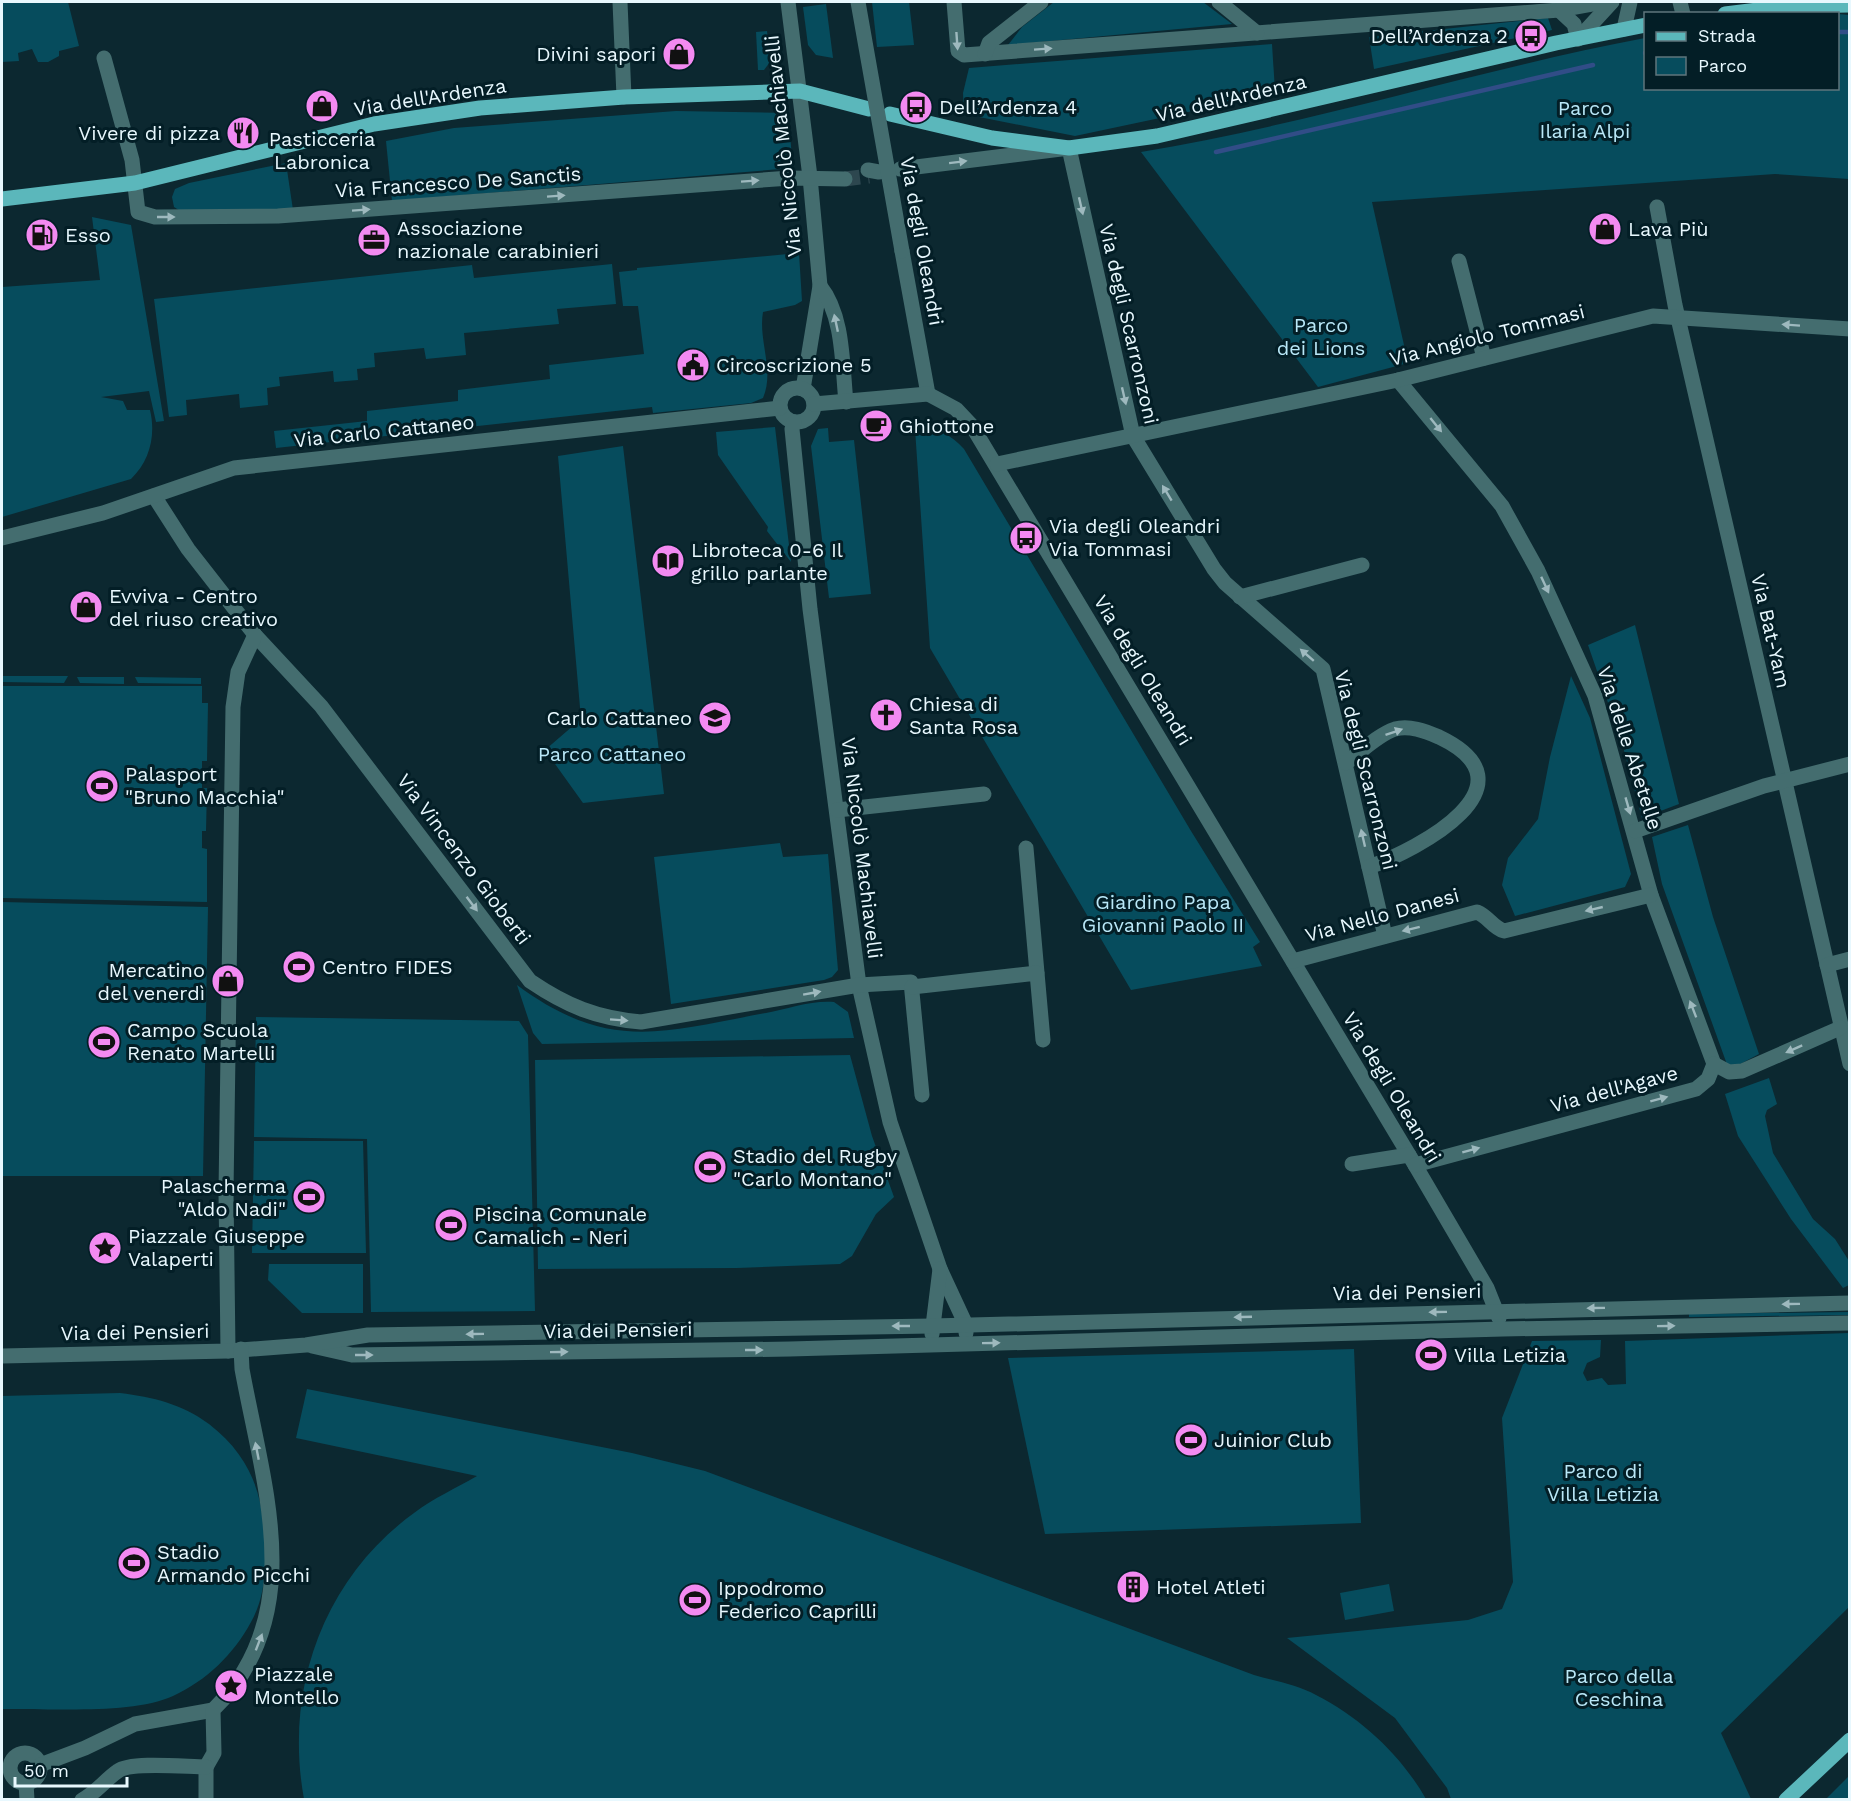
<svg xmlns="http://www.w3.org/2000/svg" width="1851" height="1801" viewBox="0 0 1851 1801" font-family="'Work Sans',sans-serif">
<rect width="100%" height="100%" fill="#0c2830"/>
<g fill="#064c5d">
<path d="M2,2H68L79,46L59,51V56L48,62H38L32,49L18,53L19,61L2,62Z"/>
<path d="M872,2H909L914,45L877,47Z"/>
<path d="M1054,2H1203L1232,24L1008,45L1022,27Z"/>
<path d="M826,4L833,58L816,55L808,45L803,7Z"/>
<path d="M1838,14L1849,15V179L1775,174L1372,202L1408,363L1318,387L1141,152C1311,124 1476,70 1645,38L1646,88H1838Z"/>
<path d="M1548,18L1552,30L1374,69L1369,37Z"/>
<path d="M767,31L770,62L764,70H758L756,32Z"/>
<path d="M1272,44L1275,91L1273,94L1075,136L964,114L963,93L969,68Z"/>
<path d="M676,111L788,113L793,168L392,201L386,141L454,128Z"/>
<path d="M286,163L293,210L182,212L174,207L172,197L175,189L189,183Z"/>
<path d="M92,217L131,225L164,421L156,422L149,391L101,397L123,401L127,410H150C156,435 150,461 131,479L2,517V287L100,280Z"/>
<path d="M799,253L802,301L795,305L763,312C758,341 775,370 763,398L751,403L653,413L652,407L276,448L274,431L367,421V411L458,401V390L550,379L549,365L644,354L638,306H623L619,272L637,270V268Z"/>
<path d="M612,264L616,304L557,309L559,324L464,333L466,355L426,359L424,348L374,353L375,367L357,369L358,380L334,382L333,371L279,377L280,386L267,388L268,405L240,408L239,394L186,400L187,415L169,417L154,299L472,265L474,278Z"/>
<path d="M775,427L791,562L767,531L768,527L718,455L716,432Z"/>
<path d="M828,428L829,442L854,440L871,594L829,598L811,446L818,429Z"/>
<path d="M915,429C936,428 950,433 964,449L1191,831L1260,942L1253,947L1262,966L1131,990L930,648Z"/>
<path d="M623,446L664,794L583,803L545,750L581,719L558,456Z"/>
<path d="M1635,625L1679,804L1642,818L1622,743L1588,645Z"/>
<path d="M2,676H68L64,683L2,682Z"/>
<path d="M1571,676L1590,718L1631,874L1625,887L1515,916L1502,885L1508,858L1538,819L1550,757Z"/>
<path d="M77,677H124V684L80,683Z"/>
<path d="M135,677L201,678V684L138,683Z"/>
<path d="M2,686H202V703H208L207,761H202V775H207V780H202V788H207L206,831H202V848L207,849V902L2,898Z"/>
<path d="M1688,825L1713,917L1759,1054L1729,1070L1662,884L1652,837Z"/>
<path d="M780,843L783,857L828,854L838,970L832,977L824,980L671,1004L654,857Z"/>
<path d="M2,902L208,907L203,1176H2Z"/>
<path d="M517,985C609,1053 663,1032 766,1013C787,1009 812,1000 834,1002L848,1012L854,1038L542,1044L533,1033Z"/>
<path d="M256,1017L519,1021L528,1035L535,1311L371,1312L367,1139L254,1137Z"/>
<path d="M850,1055L872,1136L894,1197L876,1214L852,1256L840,1264L737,1268L538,1269L535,1060Z"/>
<path d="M1769,1078L1777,1104L1767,1110L1765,1116L1773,1153L1813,1219L1835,1239L1849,1261V1285L1843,1288L1791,1219L1738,1136L1725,1094Z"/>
<path d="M254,1141H363L366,1253H252Z"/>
<path d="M269,1264H363V1313H302L268,1280Z"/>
<path d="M1850,1312L1849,1315L1689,1317V1314Z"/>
<path d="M1849,1333V1607L1721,1733L1751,1799H1451L1447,1788L1395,1718L1287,1638L1468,1620L1502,1609L1513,1582L1502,1418L1532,1341L1601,1340L1600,1357L1587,1363L1583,1373L1587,1381L1602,1378L1608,1385L1626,1384L1625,1341Z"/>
<path d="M1354,1349L1361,1523L1045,1534L1008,1358Z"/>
<path d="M307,1389L632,1453L705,1471L1254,1675C1274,1681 1298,1685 1316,1695C1361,1718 1401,1755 1426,1799H304C284,1690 323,1579 414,1513C434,1498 456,1488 477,1476L296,1438Z"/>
<path d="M120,1393C153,1397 182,1404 209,1424C253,1458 265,1499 265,1552C266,1575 263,1601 251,1622C234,1654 206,1681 173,1696C132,1715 49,1708 2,1709V1396Z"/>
<path d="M1389,1584L1394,1611L1345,1620L1340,1593Z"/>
<path d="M1849,1776V1799H1826Z"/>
</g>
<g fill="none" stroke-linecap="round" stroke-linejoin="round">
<g stroke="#314d87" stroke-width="4.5">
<path d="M1838,32H1850"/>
<path d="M1645,53H1646"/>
<path d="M1216,152L1593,65"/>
</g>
<path stroke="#2d474f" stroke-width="15" stroke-dasharray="15 8" stroke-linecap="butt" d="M845,179L869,176"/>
<g stroke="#446d6f" stroke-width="15">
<path d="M620,2L624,97"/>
<path d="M788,2L810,177L820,286L803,389"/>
<path d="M954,2L958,51L964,55L1559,10L1603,2"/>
<path d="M1219,2L1257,33"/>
<path d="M1680,2L1683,14"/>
<path d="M1559,10L1574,24L1578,39"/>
<path d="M1624,29L1630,2"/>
<path d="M1578,39L1612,2"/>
<path d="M985,54L989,43L1041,2"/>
<path d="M104,58L132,160L138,212L155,217L278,216L790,178L845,179"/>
<path d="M900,169L1069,148L1133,436L1214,569L1225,583L1323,669L1385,936"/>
<path d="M868,170L879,172"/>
<path d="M1657,207L1675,305L1850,1064"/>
<path d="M902,251L928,394"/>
<path d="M1459,261L1484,358"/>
<path d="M820,286C844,316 842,365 846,402"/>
<path d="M1398,380L1502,506L1538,571L1595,696L1651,895L1714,1064"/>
<circle cx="797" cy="405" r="17"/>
<path d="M814,404L928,394L956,409L972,426L1415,1165L1487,1288L1499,1318"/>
<path d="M794,422L792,429L810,609L859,985L890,1122L940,1269L966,1325V1333"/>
<path d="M997,464L1398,380L1653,316L1850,329"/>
<path d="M154,496L188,549L255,635L321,706L530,981C567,1006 596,1018 641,1022L859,985L911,982L922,1095"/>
<path d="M2,538L103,513L234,468L780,408"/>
<path d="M1240,597L1362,565"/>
<path d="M1346,763C1360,753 1377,735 1395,729C1409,725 1425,731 1439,737C1540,785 1419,849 1369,867"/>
<path d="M837,810L984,794"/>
<path d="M1635,831L1764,786L1850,764"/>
<path d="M1026,848L1037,973"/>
<path d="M1293,961L1477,912C1489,917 1492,927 1504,931L1651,895"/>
<path d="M1827,965L1850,959"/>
<path d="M912,987L1037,973L1043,1040"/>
<path d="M1714,1064L1729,1072L1742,1071L1840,1028"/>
<path d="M1352,1164L1409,1155"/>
<path d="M1415,1165L1696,1089L1708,1079L1714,1064"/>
<path d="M932,1334L940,1269"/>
<path d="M312,1346L352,1355L790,1349L1503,1329L1850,1323"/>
<path d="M228,1351L226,1192L233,707L238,672L255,635"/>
<path d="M2,1356L228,1351L306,1345L368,1335L932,1326L1850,1303"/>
<circle cx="25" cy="1768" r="15"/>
<path d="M40,1765L85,1748L135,1724L213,1710"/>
<path d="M206,1767L214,1753L213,1710C310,1615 263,1485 242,1369L241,1349"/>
<path d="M206,1767V1800"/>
<path d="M26,1783L27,1800"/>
<path d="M82,1800C97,1792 105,1780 118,1771C131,1761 187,1767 206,1767"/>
</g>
<g stroke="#5bb7bb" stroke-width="15">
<path d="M1725,14L1790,6L1850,5"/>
<path d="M890,114L992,138L1069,148L1157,136L1556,43L1646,25"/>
<path d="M2,199L135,183L374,124L480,108L624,97L800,91L869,109"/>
<path d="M1786,1800L1850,1740"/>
</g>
<path stroke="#446d6f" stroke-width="15" d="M858,2L902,251"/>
</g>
<defs><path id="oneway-solid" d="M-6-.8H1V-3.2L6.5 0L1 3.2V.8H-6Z" transform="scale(1.5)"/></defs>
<g fill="#9eb9be">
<use href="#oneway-solid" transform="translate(957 41) rotate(86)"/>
<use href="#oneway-solid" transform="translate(1043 49) rotate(-4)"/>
<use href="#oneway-solid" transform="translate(958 162) rotate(-7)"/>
<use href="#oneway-solid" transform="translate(750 181) rotate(-4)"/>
<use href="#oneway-solid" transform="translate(556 196) rotate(-4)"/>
<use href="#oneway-solid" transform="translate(1081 206) rotate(77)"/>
<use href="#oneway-solid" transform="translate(361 210) rotate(-4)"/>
<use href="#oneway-solid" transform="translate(166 217)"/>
<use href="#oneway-solid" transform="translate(836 323) rotate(-102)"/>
<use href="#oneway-solid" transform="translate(1791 325) rotate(-176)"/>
<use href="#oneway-solid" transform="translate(1124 396) rotate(77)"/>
<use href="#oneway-solid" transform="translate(1436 425) rotate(51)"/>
<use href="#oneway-solid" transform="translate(1167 493) rotate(-121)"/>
<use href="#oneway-solid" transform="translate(1545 585) rotate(65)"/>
<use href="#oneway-solid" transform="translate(1307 655) rotate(-139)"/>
<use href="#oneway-solid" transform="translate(1394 732) rotate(-19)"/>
<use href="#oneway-solid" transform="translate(1628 806) rotate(74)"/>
<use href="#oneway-solid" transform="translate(1363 838) rotate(-103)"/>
<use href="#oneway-solid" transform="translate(472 904) rotate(53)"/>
<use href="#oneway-solid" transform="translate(1594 909) rotate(167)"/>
<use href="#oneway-solid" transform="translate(1411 929) rotate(166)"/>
<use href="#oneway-solid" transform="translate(812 993) rotate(-10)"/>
<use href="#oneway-solid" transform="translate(1693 1009) rotate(-111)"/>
<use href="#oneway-solid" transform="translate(619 1020) rotate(4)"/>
<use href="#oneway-solid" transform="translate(1794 1049) rotate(156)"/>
<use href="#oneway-solid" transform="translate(1659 1099) rotate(-15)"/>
<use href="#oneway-solid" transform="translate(1471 1150) rotate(-15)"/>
<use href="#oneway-solid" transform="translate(1791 1304) rotate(179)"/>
<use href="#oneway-solid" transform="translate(1596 1308) rotate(179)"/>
<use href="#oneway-solid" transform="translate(1438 1312) rotate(179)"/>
<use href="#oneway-solid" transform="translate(1243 1317) rotate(178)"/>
<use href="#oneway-solid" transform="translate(901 1326) rotate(180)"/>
<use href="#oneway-solid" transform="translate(1666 1326) rotate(-1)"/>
<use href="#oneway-solid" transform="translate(475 1334) rotate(179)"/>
<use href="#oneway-solid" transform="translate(991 1343) rotate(-1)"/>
<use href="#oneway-solid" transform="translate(754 1350)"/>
<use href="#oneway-solid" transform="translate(559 1352) rotate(-1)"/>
<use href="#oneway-solid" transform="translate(364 1355)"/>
<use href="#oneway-solid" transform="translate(257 1451) rotate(-101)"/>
<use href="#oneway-solid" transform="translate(259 1642) rotate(-69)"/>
</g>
<defs>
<symbol id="bus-disc" viewBox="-11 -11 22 22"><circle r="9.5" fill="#f38af1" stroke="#031e26"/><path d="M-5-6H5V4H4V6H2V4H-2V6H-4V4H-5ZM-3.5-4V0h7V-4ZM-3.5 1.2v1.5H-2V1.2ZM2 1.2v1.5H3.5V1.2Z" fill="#111"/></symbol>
<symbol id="shop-disc" viewBox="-11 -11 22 22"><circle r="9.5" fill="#f38af1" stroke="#031e26"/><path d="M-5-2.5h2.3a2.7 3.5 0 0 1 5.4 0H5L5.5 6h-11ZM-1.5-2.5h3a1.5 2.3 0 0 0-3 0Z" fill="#111"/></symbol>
<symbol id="restaurant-disc" viewBox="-11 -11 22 22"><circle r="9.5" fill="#f38af1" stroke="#031e26"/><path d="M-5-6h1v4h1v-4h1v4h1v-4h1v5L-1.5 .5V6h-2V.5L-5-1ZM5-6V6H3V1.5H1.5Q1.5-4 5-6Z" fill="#111"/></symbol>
<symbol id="fuel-disc" viewBox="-11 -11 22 22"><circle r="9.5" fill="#f38af1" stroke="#031e26"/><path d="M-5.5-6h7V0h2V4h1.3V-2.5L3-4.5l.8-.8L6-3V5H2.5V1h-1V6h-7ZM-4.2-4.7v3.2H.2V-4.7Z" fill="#111"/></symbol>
<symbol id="office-disc" viewBox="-11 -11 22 22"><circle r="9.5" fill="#f38af1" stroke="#031e26"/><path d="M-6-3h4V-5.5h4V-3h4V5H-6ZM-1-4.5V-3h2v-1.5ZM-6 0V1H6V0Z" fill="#111"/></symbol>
<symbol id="civic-disc" viewBox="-11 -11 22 22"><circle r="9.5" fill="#f38af1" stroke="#031e26"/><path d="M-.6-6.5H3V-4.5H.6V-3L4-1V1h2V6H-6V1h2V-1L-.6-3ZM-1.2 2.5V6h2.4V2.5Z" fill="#111"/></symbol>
<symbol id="cafe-disc" viewBox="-11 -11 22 22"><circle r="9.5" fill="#f38af1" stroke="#031e26"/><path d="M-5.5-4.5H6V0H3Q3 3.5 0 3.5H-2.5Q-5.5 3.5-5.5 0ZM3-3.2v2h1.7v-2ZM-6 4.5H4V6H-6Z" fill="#111"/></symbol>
<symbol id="library-disc" viewBox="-11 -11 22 22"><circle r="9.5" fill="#f38af1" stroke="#031e26"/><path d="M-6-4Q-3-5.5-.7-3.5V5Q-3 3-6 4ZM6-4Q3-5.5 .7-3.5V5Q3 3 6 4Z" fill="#111"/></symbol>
<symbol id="church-disc" viewBox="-11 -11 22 22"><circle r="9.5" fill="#f38af1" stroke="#031e26"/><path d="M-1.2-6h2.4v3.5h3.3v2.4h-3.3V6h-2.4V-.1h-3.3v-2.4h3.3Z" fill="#111"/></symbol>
<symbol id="school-disc" viewBox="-11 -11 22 22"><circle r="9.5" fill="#f38af1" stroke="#031e26"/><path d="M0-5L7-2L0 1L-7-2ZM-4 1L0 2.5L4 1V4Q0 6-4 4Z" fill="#111"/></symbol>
<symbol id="stadium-disc" viewBox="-11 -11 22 22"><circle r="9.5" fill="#f38af1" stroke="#031e26"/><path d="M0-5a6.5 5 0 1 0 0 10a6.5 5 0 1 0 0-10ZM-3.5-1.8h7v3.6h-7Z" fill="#111"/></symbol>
<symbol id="sight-disc" viewBox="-11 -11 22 22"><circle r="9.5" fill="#f38af1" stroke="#031e26"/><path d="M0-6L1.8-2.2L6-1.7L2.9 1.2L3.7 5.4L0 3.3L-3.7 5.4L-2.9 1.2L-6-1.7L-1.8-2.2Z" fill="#111"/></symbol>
<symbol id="building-disc" viewBox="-11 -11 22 22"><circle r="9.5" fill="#f38af1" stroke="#031e26"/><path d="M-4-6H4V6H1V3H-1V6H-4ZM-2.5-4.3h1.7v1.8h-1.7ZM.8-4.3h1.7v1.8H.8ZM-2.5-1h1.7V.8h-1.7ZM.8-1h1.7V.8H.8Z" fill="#111"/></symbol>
</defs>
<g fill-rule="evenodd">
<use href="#bus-disc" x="1512" y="17" width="38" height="38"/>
<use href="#shop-disc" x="660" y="35" width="38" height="38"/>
<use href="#shop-disc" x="303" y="87" width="38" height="38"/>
<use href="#bus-disc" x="897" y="88" width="38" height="38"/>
<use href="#restaurant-disc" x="224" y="114" width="38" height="38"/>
<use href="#shop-disc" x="1586" y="210" width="38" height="38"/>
<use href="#fuel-disc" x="23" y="216" width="38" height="38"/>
<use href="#office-disc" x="355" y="221" width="38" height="38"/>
<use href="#civic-disc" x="674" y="346" width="38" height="38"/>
<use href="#cafe-disc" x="857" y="407" width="38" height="38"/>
<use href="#bus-disc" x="1007" y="519" width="38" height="38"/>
<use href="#library-disc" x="649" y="542" width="38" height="38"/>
<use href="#shop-disc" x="67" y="588" width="38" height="38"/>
<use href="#church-disc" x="867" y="696" width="38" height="38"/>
<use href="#school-disc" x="696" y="699" width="38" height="38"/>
<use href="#stadium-disc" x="83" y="767" width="38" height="38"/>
<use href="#stadium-disc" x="280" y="948" width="38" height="38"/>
<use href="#shop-disc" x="209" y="962" width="38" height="38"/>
<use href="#stadium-disc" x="85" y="1023" width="38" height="38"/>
<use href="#stadium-disc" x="691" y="1148" width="38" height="38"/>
<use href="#stadium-disc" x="290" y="1178" width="38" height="38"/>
<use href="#stadium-disc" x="432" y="1206" width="38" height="38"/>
<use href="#sight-disc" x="86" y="1229" width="38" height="38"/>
<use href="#stadium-disc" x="1412" y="1336" width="38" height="38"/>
<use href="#stadium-disc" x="1172" y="1421" width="38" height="38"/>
<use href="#stadium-disc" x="115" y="1544" width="38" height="38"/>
<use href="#building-disc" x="1114" y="1568" width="38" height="38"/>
<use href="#stadium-disc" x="676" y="1581" width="38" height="38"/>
<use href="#sight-disc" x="212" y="1667" width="38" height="38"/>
</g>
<g text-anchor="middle" stroke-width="6" stroke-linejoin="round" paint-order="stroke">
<g font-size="20" fill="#e8f8fe" stroke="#031e26" text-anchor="start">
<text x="1508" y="43" text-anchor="end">Dell’Ardenza 2</text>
<text x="656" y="61" text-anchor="end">Divini sapori</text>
<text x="939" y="114">Dell’Ardenza 4</text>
<text x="220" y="140" text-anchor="end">Vivere di pizza</text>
<text x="322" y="146" text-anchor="middle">Pasticceria<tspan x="322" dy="23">Labronica</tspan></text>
<text x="397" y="235">Associazione<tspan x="397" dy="23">nazionale carabinieri</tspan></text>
<text x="1628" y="236">Lava Più</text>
<text x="65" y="242">Esso</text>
<text x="716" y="372">Circoscrizione 5</text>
<text x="899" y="433">Ghiottone</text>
<text x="1049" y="533">Via degli Oleandri<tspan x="1049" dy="23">Via Tommasi</tspan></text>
<text x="691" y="557">Libroteca 0-6 Il<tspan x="691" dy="23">grillo parlante</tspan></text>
<text x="109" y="603">Evviva - Centro<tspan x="109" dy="23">del riuso creativo</tspan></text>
<text x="909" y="711">Chiesa di<tspan x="909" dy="23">Santa Rosa</tspan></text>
<text x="692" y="725" text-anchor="end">Carlo Cattaneo</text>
<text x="125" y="781">Palasport<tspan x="125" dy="23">"Bruno Macchia"</tspan></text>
<text x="322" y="974">Centro FIDES</text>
<text x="205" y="977" text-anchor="end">Mercatino<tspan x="205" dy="23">del venerdì</tspan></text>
<text x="127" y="1037">Campo Scuola<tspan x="127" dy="23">Renato Martelli</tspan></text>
<text x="733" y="1163">Stadio del Rugby<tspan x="733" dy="23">"Carlo Montano"</tspan></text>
<text x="286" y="1193" text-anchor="end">Palascherma<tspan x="286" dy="23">"Aldo Nadi"</tspan></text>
<text x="474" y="1221">Piscina Comunale<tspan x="474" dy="23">Camalich - Neri</tspan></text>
<text x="128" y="1243">Piazzale Giuseppe<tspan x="128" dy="23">Valaperti</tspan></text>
<text x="1454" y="1362">Villa Letizia</text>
<text x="1214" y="1447">Juinior Club</text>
<text x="157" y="1559">Stadio<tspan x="157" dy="23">Armando Picchi</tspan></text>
<text x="1156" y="1594">Hotel Atleti</text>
<text x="718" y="1595">Ippodromo<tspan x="718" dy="23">Federico Caprilli</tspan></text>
<text x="254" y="1681">Piazzale<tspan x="254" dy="23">Montello</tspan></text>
</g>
<g font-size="20" fill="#e8f8fe" stroke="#031e26">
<text transform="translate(430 97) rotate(-9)" y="7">Via dell'Ardenza</text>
<text transform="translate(1231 98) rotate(-13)" y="7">Via dell'Ardenza</text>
<text transform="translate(783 146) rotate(-96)" y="7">Via Niccolò Machiavelli</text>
<text transform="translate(458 182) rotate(-4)" y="7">Via Francesco De Sanctis</text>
<text transform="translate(922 241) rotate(80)" y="7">Via degli Oleandri</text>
<text transform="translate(1129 324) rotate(77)" y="7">Via degli Scarronzoni</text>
<text transform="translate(1487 335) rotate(-14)" y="7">Via Angiolo Tommasi</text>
<text transform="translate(384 431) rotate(-6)" y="7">Via Carlo Cattaneo</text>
<text transform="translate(1771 631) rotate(77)" y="7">Via Bat-Yam</text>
<text transform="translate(1143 670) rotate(59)" y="7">Via degli Oleandri</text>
<text transform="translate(1630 748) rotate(72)" y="7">Via delle Abetelle</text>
<text transform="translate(1366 770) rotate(76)" y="7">Via degli Scarronzoni</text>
<text transform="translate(862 848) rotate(83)" y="7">Via Niccolò Machiavelli</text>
<text transform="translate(464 859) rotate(53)" y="7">Via Vincenzo Gioberti</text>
<text transform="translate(1382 915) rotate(-15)" y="7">Via Nello Danesi</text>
<text transform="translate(1392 1087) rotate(59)" y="7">Via degli Oleandri</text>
<text transform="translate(1614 1089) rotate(-15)" y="7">Via dell'Agave</text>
<text transform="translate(1407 1292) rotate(-1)" y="7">Via dei Pensieri</text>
<text transform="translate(618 1330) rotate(-1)" y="7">Via dei Pensieri</text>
<text transform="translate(135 1332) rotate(-1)" y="7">Via dei Pensieri</text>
</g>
<g font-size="20" fill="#b9e8f8" stroke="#031e26">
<text x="1585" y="115">Parco<tspan x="1585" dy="23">Ilaria Alpi</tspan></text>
<text x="1321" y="332">Parco<tspan x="1321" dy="23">dei Lions</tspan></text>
<text x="612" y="761">Parco Cattaneo</text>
<text x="1163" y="909">Giardino Papa<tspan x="1163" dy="23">Giovanni Paolo II</tspan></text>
<text x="1603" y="1478">Parco di<tspan x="1603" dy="23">Villa Letizia</tspan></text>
<text x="1619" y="1683">Parco della<tspan x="1619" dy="23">Ceschina</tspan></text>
</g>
</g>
<rect width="1851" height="1801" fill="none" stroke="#e8f8fe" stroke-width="6"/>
<rect x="1644" y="12" width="195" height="78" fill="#031e26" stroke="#5f757c" stroke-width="1.5"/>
<rect x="1656" y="32" width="30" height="9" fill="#5bb7bb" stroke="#5f757c" stroke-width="1.5"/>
<text x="1698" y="42" font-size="18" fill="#e8f8fe">Strada</text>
<rect x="1656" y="57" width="30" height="18" fill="#064c5d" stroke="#5f757c" stroke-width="1.5"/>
<text x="1698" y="72" font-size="18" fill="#e8f8fe">Parco</text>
<path d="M15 1777v9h112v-9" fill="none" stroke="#e8f8fe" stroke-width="3"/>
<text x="24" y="1777" font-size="18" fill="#e8f8fe" stroke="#031e26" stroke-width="4.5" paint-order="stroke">50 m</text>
</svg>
